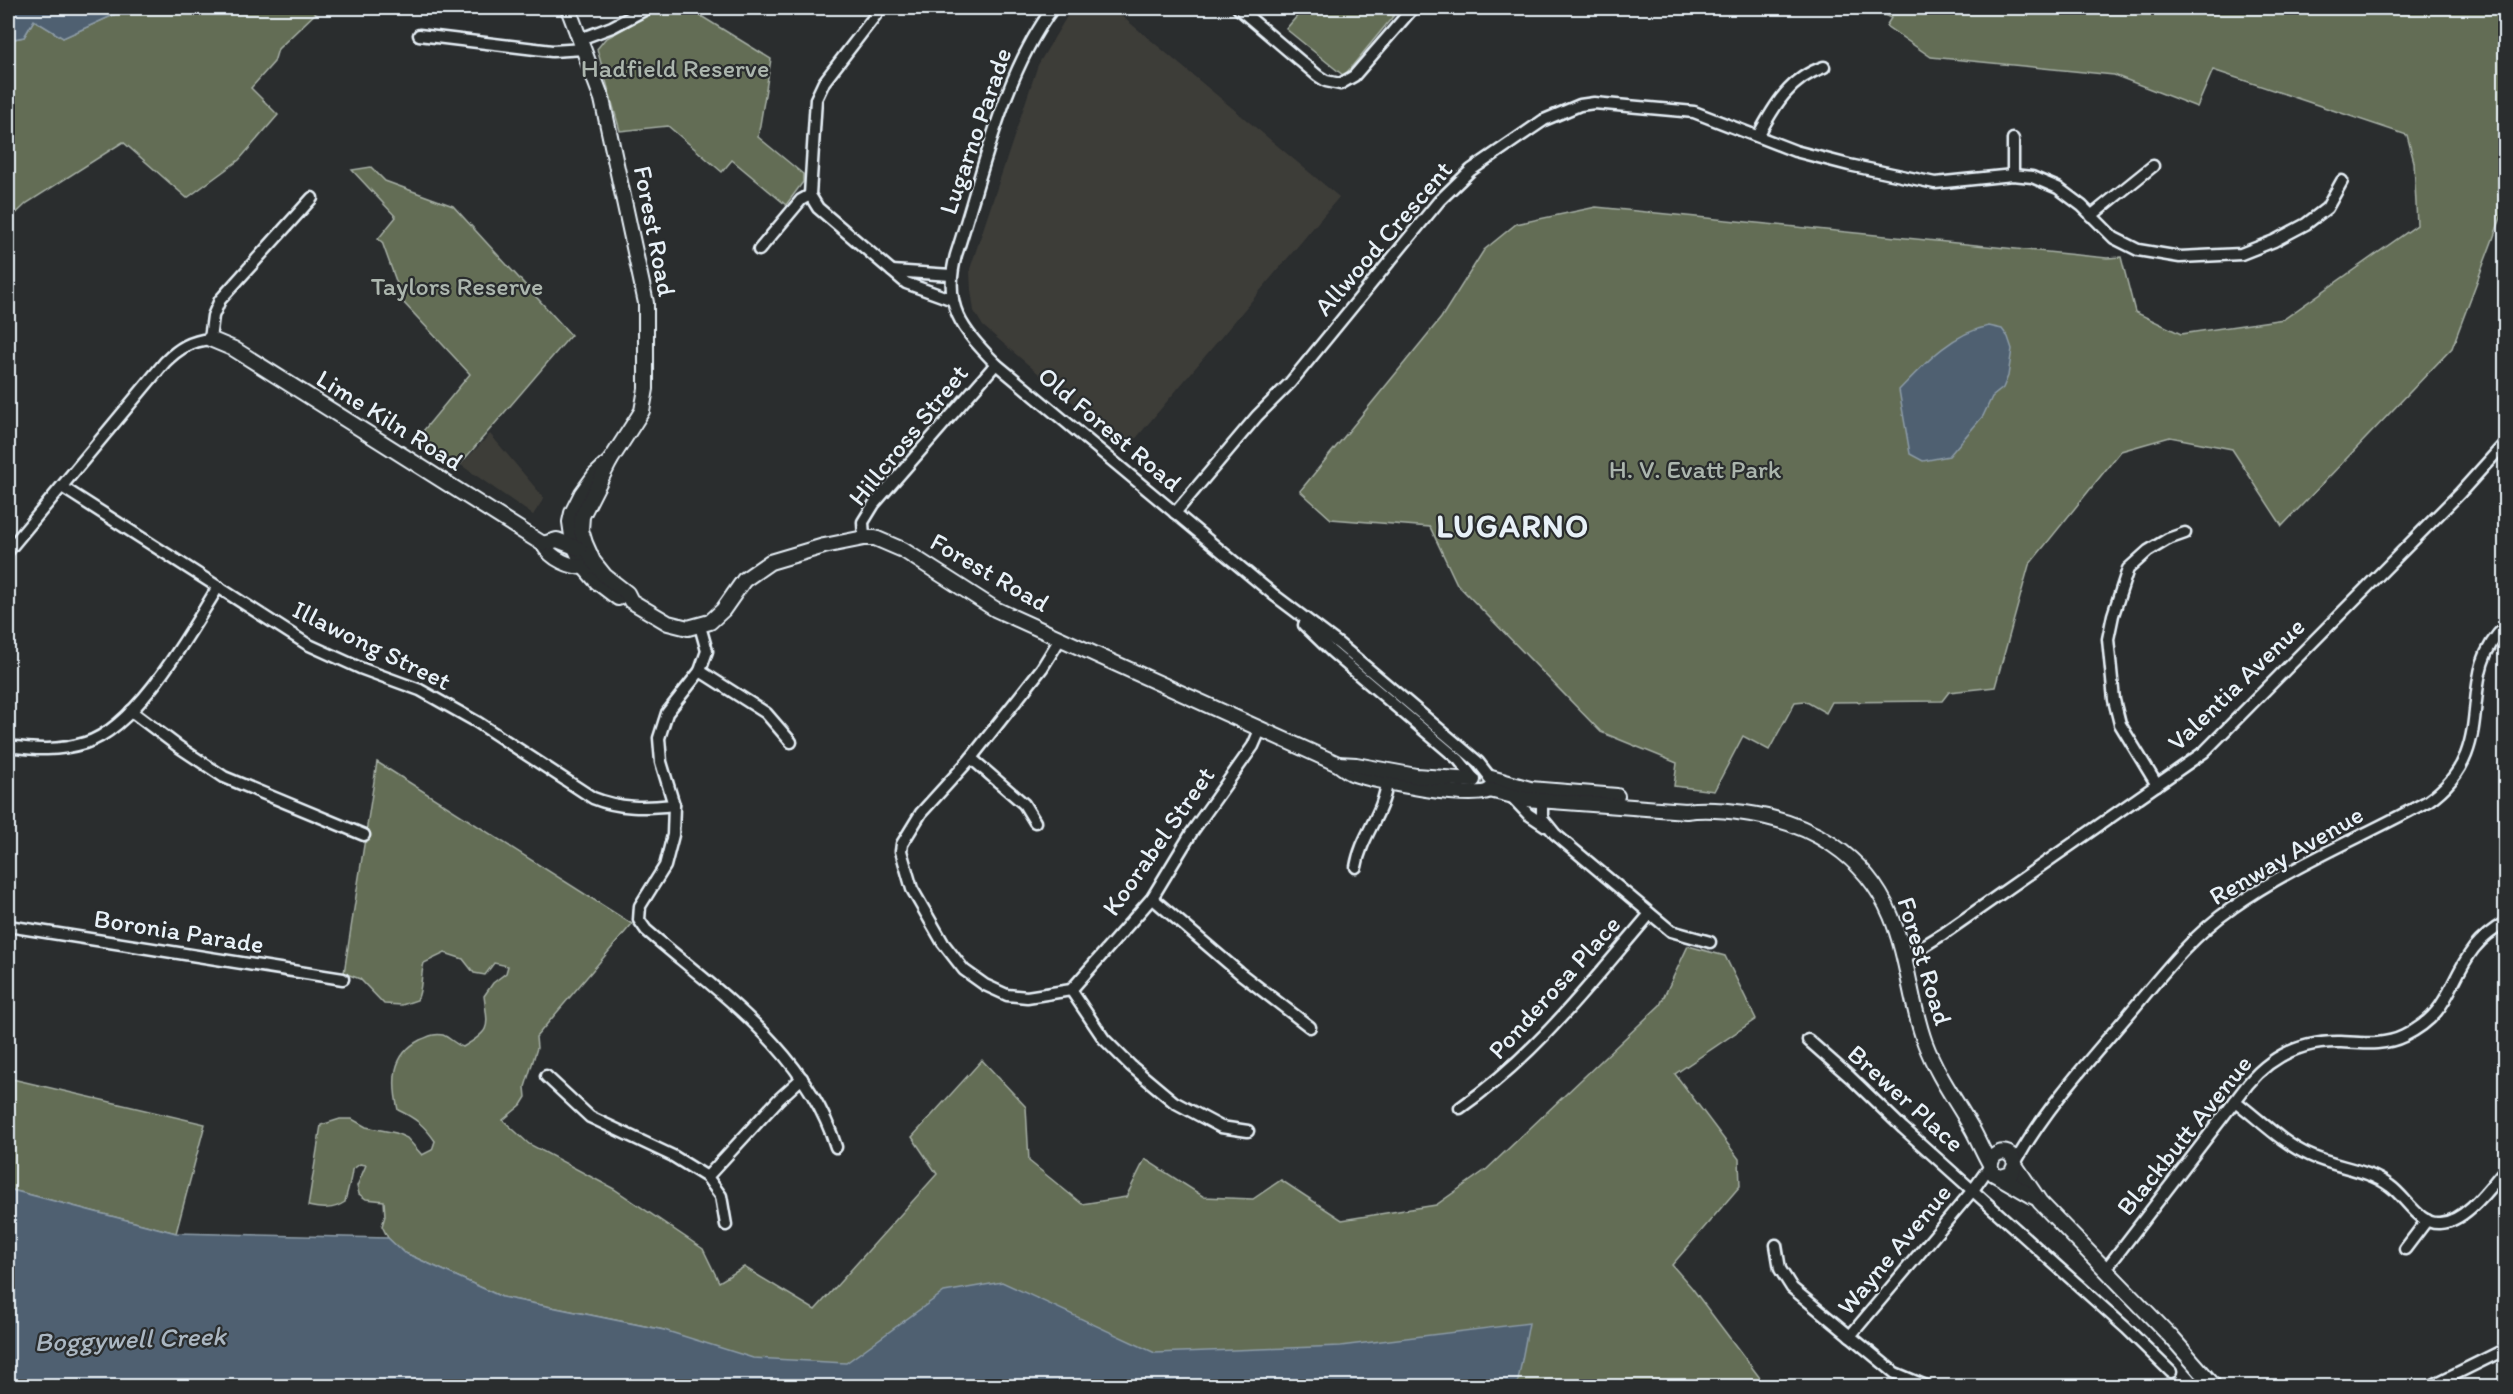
<svg xmlns="http://www.w3.org/2000/svg" width="2513" height="1394" viewBox="0 0 2513 1394" font-family="Itim,sans-serif">
<rect width="100%" height="100%" fill="#2a2d2e"/>
<filter id="ink" filterUnits="userSpaceOnUse"><feTurbulence type="fractalNoise" baseFrequency=".0167" numOctaves="2"/><feDisplacementMap in="SourceGraphic" scale="12" xChannelSelector="R" yChannelSelector="G"/><feConvolveMatrix kernelMatrix="1 2 1 2 8 2 1 2 1" color-interpolation-filters="sRGB"/></filter>
<g filter="url(#ink)">
<g fill="#3e3d39">
<path d="M1072,8H1112L1339,197L1127,449L983,326L974,311L971,290L970,269L1038,65Z"/>
<path d="M490,434L544,498L533,515L461,465Z"/>
</g>
<g fill="#636d54" stroke="#a6afa6" stroke-width="1.5">
<path d="M129,8H321L278,49L274,62L251,88L278,115L239,160L187,198L123,142L27,203L8,221V40L24,37L34,20L63,38Z"/>
<path d="M661,8H688L771,59L758,137L803,174V182L786,205L732,160L722,172L668,126L620,131L597,49L605,39Z"/>
<path d="M1304,8H1400L1344,76L1286,29Z"/>
<path d="M1868,8H2505V207L2452,348L2282,526L2232,449L2170,437L2121,451L2029,565L1995,687L1949,692L1942,701L1832,702L1826,713L1805,701L1795,702L1769,750L1743,736L1714,791L1674,786L1677,763L1601,732L1457,584L1430,527L1331,519L1300,491L1441,318L1484,250L1516,224L1596,207L2107,258L2121,257L2135,312L2181,334L2284,319L2417,225L2414,162L2407,135L2213,70L2197,107L2114,75L1931,57L1886,26L1891,18Z"/>
<path d="M371,167L385,181L453,206L571,335L456,469L414,442L470,374L404,303L382,242L378,239L396,217L352,170Z"/>
<path d="M377,762L632,924L536,1037L537,1048L525,1087L526,1097L521,1105L503,1120L529,1144L614,1189L703,1249L719,1282L744,1267L815,1310L937,1174L912,1137L982,1060L1026,1107L1029,1161L1082,1204L1126,1197L1145,1159L1204,1197L1253,1199L1281,1180L1342,1220L1436,1205L1487,1169L1660,1005L1688,946L1725,956L1756,1019L1675,1074L1739,1159L1740,1186L1672,1265L1692,1288L1766,1386H776L664,1330L502,1297L403,1252L388,1238L382,1226L385,1216L384,1201L366,1199L359,1194L357,1186L366,1165L360,1164L352,1170C351,1181 347,1191 345,1202C333,1210 322,1209 308,1206L321,1125L340,1119H352L366,1127L396,1133L407,1138L422,1155L432,1150L435,1141C424,1125 415,1118 398,1110C392,1082 391,1055 420,1040C428,1037 434,1033 443,1035C450,1038 455,1044 463,1047C492,1030 488,1028 484,996L493,983L506,973L508,966L494,963L485,975L474,973L463,959L445,953L424,963C420,976 423,988 417,1000L402,1005L384,1004L360,979L344,973Z"/>
<path d="M8,1078L205,1124L176,1233L8,1189Z"/>
</g>
<g fill="#4f6171" stroke="#8c9ba7" stroke-width="1.5">
<path d="M8,8H129L63,38L34,20L24,37L8,40Z"/>
<path d="M1989,326L2002,329L2008,337L2012,349L2008,376L2003,388L1992,397L1983,416L1949,456L1923,461L1910,454L1899,390C1925,363 1952,333 1989,326Z"/>
<path d="M8,1189L176,1233L388,1238L403,1252L502,1297L664,1330L753,1358L846,1363L944,1292L1002,1282L1155,1353L1340,1346L1529,1323L1517,1386H8Z"/>
</g>
<g fill="none" stroke-linecap="round" stroke-linejoin="round">
<defs>
<g id="street">
<path d="M881,8L824,82L816,99L810,195L818,208L906,283L953,300"/>
<path d="M1053,8C1003,74 982,176 956,255C942,306 962,329 996,364L1274,595L1339,644L1478,762L1489,776"/>
<path d="M1238,8L1318,76L1326,81L1340,84L1354,76L1413,8"/>
<path d="M419,35L552,51L584,49"/>
<path d="M580,39L612,27L648,8"/>
<path d="M1758,136C1774,106 1790,78 1824,67"/>
<path d="M2013,175V139"/>
<path d="M2091,216L2153,166"/>
<path d="M759,250L801,200L810,195"/>
<path d="M892,271L951,275"/>
<path d="M62,487L307,644L360,668L420,690L477,722L593,798C620,809 645,808 674,805"/>
<path d="M1175,513L1257,416L1290,383L1439,201L1471,170L1544,120L1580,105L1594,103L1694,112L1795,151L1849,165L1935,183L2013,175L2032,177L2058,188L2082,206L2114,238L2138,250L2180,257L2241,254L2274,241L2306,224L2327,208L2342,181"/>
<path d="M864,538L863,522L874,504L996,364"/>
<path d="M8,551L165,362C179,348 191,341 210,339L213,316L220,300L312,198"/>
<path d="M1304,625L1332,652L1459,760L1474,779"/>
<path d="M700,626L707,651L700,671L667,713L659,738L661,762L674,805L673,835L665,866L640,906L639,920L646,930C719,993 806,1051 836,1147"/>
<path d="M1060,639L1042,668L971,758L921,813L902,844L901,851L912,889L943,943L964,970L985,985L1007,995L1027,997L1071,990L1152,898L1192,832L1253,746L1260,730"/>
<path d="M700,671L766,713L791,742"/>
<path d="M131,711L179,747L224,777L364,835"/>
<path d="M8,746C36,750 58,751 85,743C138,727 190,632 218,587"/>
<path d="M971,758L1024,804L1035,822"/>
<path d="M2157,785L2120,724L2114,700L2108,639L2113,615L2128,569L2148,551L2168,539L2185,533"/>
<path d="M1542,794V818L1555,834L1671,931L1710,942"/>
<path d="M1511,796L1528,814L1546,826"/>
<path d="M1356,867C1361,836 1384,813 1387,782"/>
<path d="M1152,898L1241,974L1310,1027"/>
<path d="M8,926L343,979"/>
<path d="M1904,958L1943,934L2204,752L2460,493L2506,442"/>
<path d="M1071,990L1104,1039L1131,1066L1174,1102L1221,1127L1248,1131"/>
<path d="M1808,1040L1850,1077L1903,1128L2126,1328L2171,1372"/>
<path d="M546,1076L590,1117L673,1156L707,1177L721,1196L726,1225"/>
<path d="M2235,1101C2259,1119 2282,1143 2309,1155C2336,1168 2366,1168 2390,1186C2406,1197 2419,1225 2440,1223C2466,1222 2490,1187 2506,1168"/>
<path d="M1460,1108C1537,1054 1589,985 1650,914"/>
<path d="M2015,1163C2045,1109 2087,1063 2128,1015C2160,977 2191,936 2232,908C2292,865 2363,837 2428,801C2504,748 2451,676 2506,626"/>
<path d="M707,1177L779,1099L802,1078"/>
<path d="M1776,1245L1780,1269L1792,1288L1895,1373L1926,1386"/>
<path d="M2405,1249L2427,1220"/>
<path d="M2106,1269L2248,1084C2272,1055 2303,1041 2341,1042C2362,1043 2384,1046 2404,1036C2451,1013 2447,983 2474,948C2483,937 2494,929 2506,922"/>
<path d="M1850,1336L1973,1190L1990,1166"/>
<path d="M2431,1386L2506,1349"/>
</g>
<g id="secondary">
<path d="M568,8L602,99L646,303V389L642,411L610,461L595,475L582,493L572,513L570,522L573,543L584,567L597,582L618,598"/>
<path d="M210,339L234,349L543,544C551,559 571,568 588,567"/>
<path d="M610,461L582,516L581,530L585,543L593,561L605,576L627,593L631,601L668,623L688,628L710,622L723,610L744,580L770,562L824,546L864,538H875L903,550L995,609L1338,764C1343,768 1348,772 1354,774C1373,781 1477,801 1490,790"/>
<path d="M543,544L557,540L580,549"/>
<path d="M1338,764L1356,765L1416,776L1473,780"/>
<path d="M1491,778L1530,789L1617,796"/>
<path d="M1490,790L1525,799L1686,811C1706,808 1725,810 1745,813C1809,822 1865,854 1891,916C1908,957 1910,1002 1925,1043C1937,1075 1955,1099 1971,1127C1978,1139 1983,1152 1990,1164"/>
<path d="M2015,1165L2040,1202L2172,1338L2214,1386"/>
<path d="M2001,1177L2011,1174L2015,1165C2014,1154 2004,1148 1994,1156C1990,1162 1989,1168 1994,1174L2034,1197"/>
</g>
</defs>
<use href="#street" stroke="#e8f1f8" stroke-width="15"/>
<use href="#secondary" stroke="#e8f1f8" stroke-width="18"/>
<use href="#street" stroke="#2a2d2e" stroke-width="10"/>
<use href="#secondary" stroke="#2a2d2e" stroke-width="14"/>
</g>
</g>
<g text-anchor="middle" stroke-width="4.5" stroke-linejoin="round" paint-order="stroke">
<g font-size="26" fill="#acb6ae" stroke="#2a2d2e">
<text x="675" y="77">Hadfield Reserve</text>
<text x="457" y="295">Taylors Reserve</text>
<text x="1695" y="478">H. V. Evatt Park</text>
</g>
<g font-size="26" fill="#e8f1f8" stroke="#2a2d2e">
<text transform="translate(975 131) rotate(-71)" y="9">Lugarno Parade</text>
<text transform="translate(655 231) rotate(79)" y="9">Forest Road</text>
<text transform="translate(1383 238) rotate(-49)" y="9">Allwood Crescent</text>
<text transform="translate(390 420) rotate(32)" y="9">Lime Kiln Road</text>
<text transform="translate(1110 429) rotate(40)" y="9">Old Forest Road</text>
<text transform="translate(908 435) rotate(-51)" y="9">Hillcross Street</text>
<text transform="translate(990 572) rotate(30)" y="9">Forest Road</text>
<text transform="translate(372 645) rotate(26)" y="9">Illawong Street</text>
<text transform="translate(2236 684) rotate(-44)" y="9">Valentia Avenue</text>
<text transform="translate(1158 841) rotate(-55)" y="9">Koorabel Street</text>
<text transform="translate(2286 855) rotate(-30)" y="9">Renway Avenue</text>
<text transform="translate(179 931) rotate(9)" y="9">Boronia Parade</text>
<text transform="translate(1925 961) rotate(73)" y="9">Forest Road</text>
<text transform="translate(1554 987) rotate(-48)" y="9">Ponderosa Place</text>
<text transform="translate(1906 1098) rotate(42)" y="9">Brewer Place</text>
<text transform="translate(2184 1135) rotate(-51)" y="9">Blackbutt Avenue</text>
<text transform="translate(1894 1249) rotate(-50)" y="9">Wayne Avenue</text>
</g>
<g font-size="27" font-style="italic" fill="#abb7c2" stroke="#2a2d2e">
<text transform="translate(130 1339) rotate(-2)" y="9">Boggywell Creek</text>
</g>
<g font-size="32" font-weight="bold" letter-spacing="1.5" fill="#e8f1f8" stroke="#2a2d2e">
<text x="1513" y="537">LUGARNO</text>
</g>
</g>
<rect width="2513" height="1394" fill="none" stroke="#2a2d2e" stroke-width="30"/>
<rect x="15" y="15" width="2483" height="1364" fill="none" stroke="#e8f1f8" stroke-width="2" filter="url(#ink)"/>
</svg>
